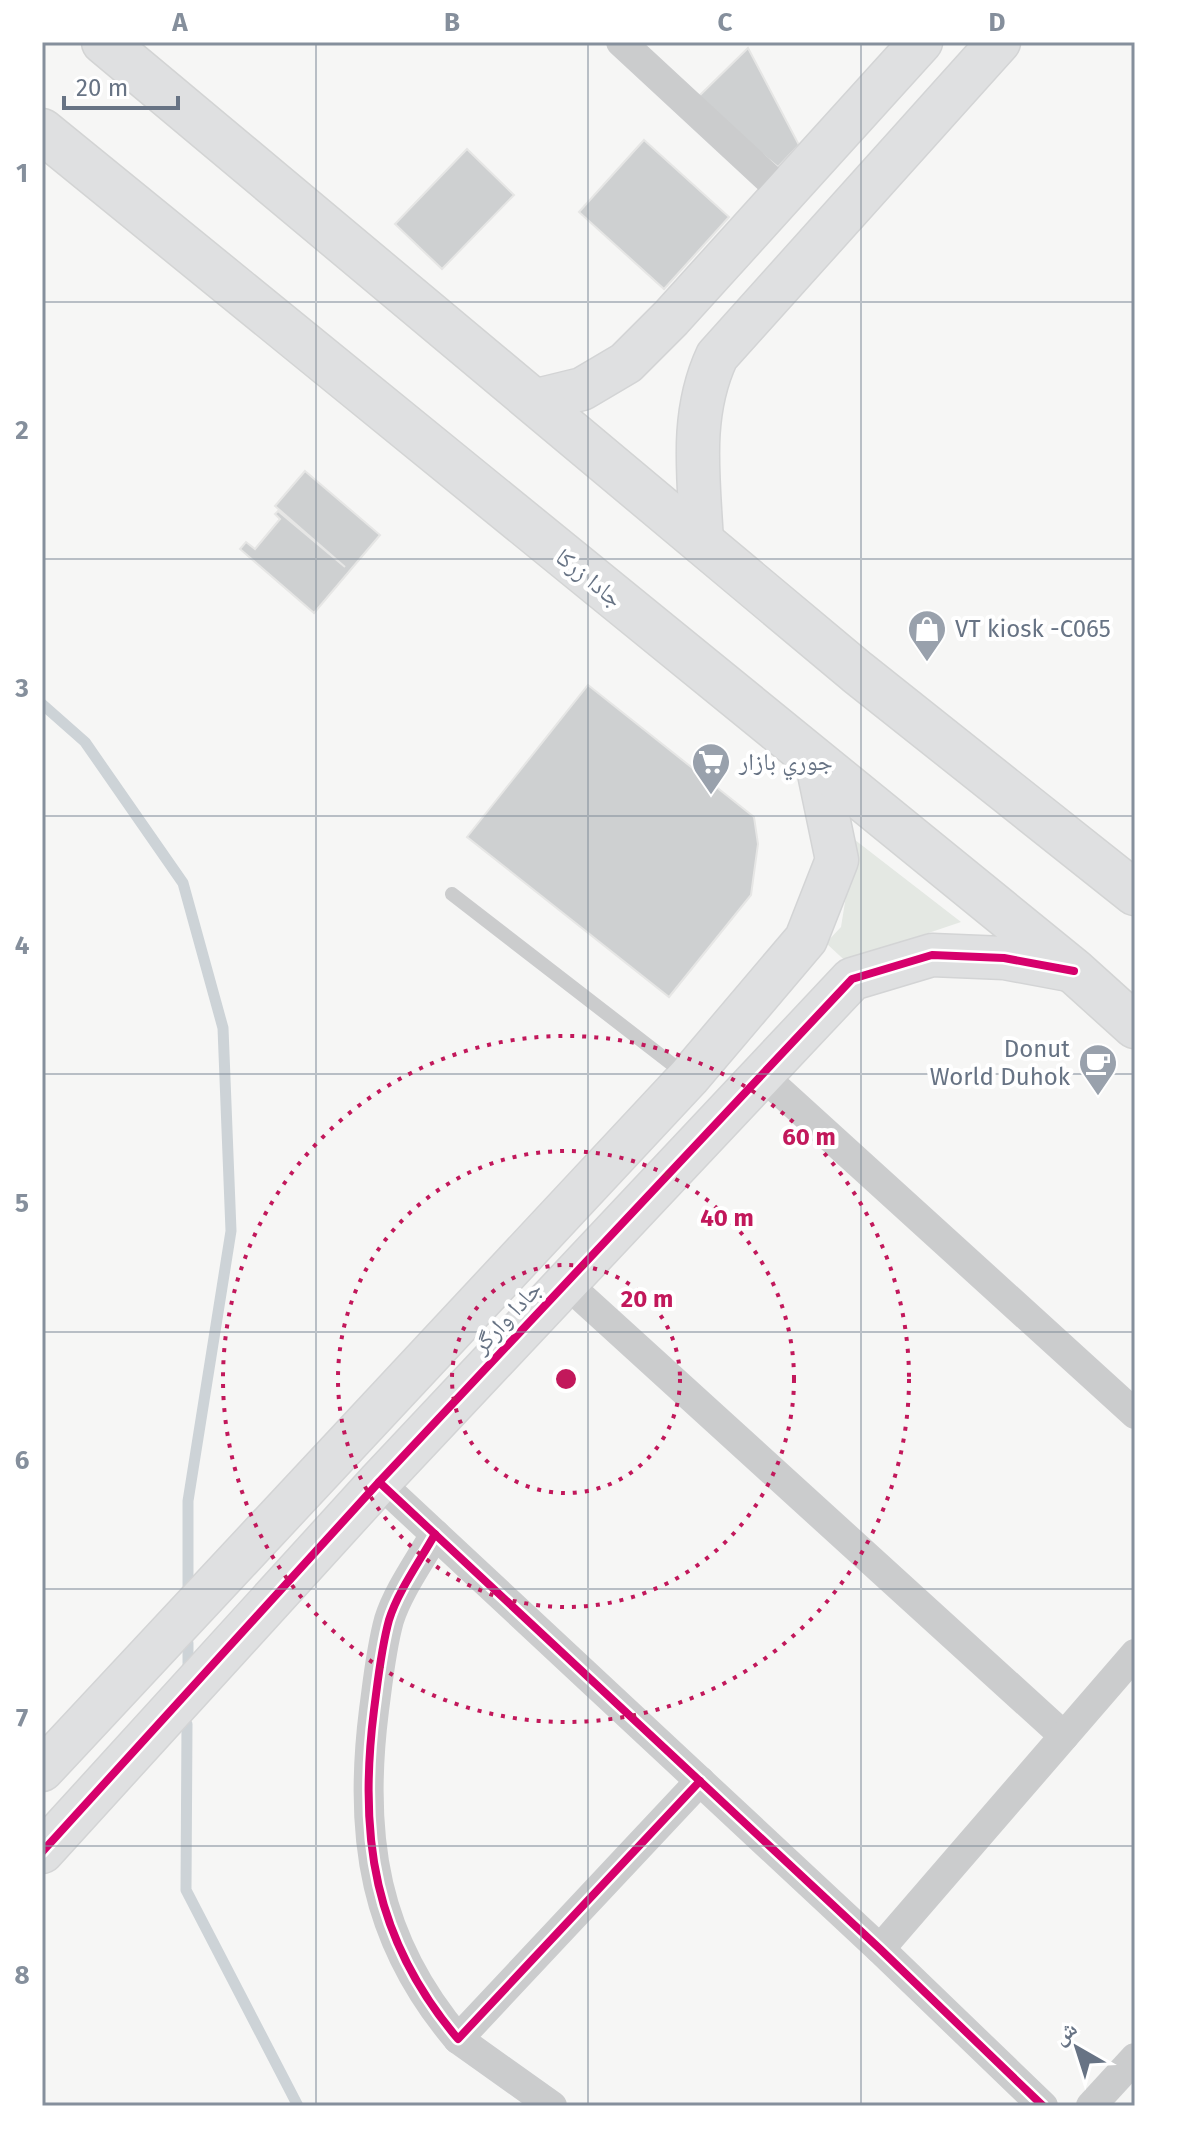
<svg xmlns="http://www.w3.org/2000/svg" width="1177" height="2148" viewBox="0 0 1177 2148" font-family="'Fira Sans','Noto Naskh Arabic',sans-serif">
<rect width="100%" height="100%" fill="#f6f6f5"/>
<path fill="#e4e8e3" d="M855,840L961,922L866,954L853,968L826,943L841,927Z"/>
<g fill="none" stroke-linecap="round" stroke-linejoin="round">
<g stroke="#cdd3d7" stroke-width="11">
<path d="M42,704L85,742L183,883L223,1028L231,1231L188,1501V1586"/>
<path d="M188,1667V1643"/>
<path d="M187,1724L186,1890L298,2106"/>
</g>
</g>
<g fill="#ced0d1" stroke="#e6e6e5" stroke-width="2">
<path d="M748,48L799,145L778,167L695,100Z"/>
<path d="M644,140L729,217L664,289L579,212Z"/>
<path d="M467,149L514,195L442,269L395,224Z"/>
<path d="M305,471L380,535L314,613L240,549L246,542L255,549L280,519L275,514L278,511L345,567L275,506Z"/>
<path d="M588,685L754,817L758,844L751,895L669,997L467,837Z"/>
</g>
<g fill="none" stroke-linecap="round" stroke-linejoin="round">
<defs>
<g id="secondary">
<path d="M533,401L582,389L626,363L671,318L921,42"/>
<path d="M702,543C699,479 689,416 717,356L999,42"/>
<path d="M42,1770L689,1077L806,939L837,860L817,764"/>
<path d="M42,1852L379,1482L852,979L932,955L1004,958L1074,971"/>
</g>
<g id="primary">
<path d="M104,42L857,672L1135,893"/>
<path d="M42,131L1074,971L1135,1026"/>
</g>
</defs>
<use href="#secondary" stroke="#d3d4d5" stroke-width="45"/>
<use href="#primary" stroke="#d3d4d4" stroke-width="47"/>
<path stroke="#cbcccd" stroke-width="14" d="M452,894L686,1075"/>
<g stroke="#cbcccd" stroke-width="30">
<path d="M621,42L784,193"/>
<path d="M762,1075L1135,1414"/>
<path d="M566,1283L1064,1736"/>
<path d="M379,1482L880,1949L1043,2106"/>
<path d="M435,1534C420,1561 398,1591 389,1620C381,1649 378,1680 374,1710C358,1837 374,1940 458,2039L700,1781"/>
<path d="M880,1949L1135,1654"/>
<path d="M458,2039L552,2106"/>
<path d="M1091,2106L1135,2058"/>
</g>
<use href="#secondary" stroke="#dfe0e1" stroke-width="42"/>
<use href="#primary" stroke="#dfe0e1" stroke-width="44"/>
<defs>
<g id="cycleway">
<path d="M379,1482L880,1949L1043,2106"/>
<path d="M435,1534C420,1561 398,1591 389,1620C381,1649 378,1680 374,1710C358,1837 374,1940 458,2039L700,1781"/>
<path d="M42,1852L379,1482L852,979L932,955L1004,958L1074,971"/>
</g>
</defs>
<use href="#cycleway" stroke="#fff" stroke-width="13"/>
<use href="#cycleway" stroke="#d6006c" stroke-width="8"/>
</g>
<path fill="none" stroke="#858f9c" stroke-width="2" stroke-opacity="0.55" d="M316,42V2106M588,42V2106M861,42V2106M42,302H1135M42,559H1135M42,816H1135M42,1074H1135M42,1332H1135M42,1589H1135M42,1846H1135"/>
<g fill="none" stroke="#c2185b" stroke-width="4" stroke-dasharray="4 8">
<circle cx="566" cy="1379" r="114"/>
<circle cx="566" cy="1379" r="228"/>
<circle cx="566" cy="1379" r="343"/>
</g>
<defs>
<symbol id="shop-pin" viewBox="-11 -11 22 30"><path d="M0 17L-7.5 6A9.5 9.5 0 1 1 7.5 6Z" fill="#99a1ac" stroke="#fff"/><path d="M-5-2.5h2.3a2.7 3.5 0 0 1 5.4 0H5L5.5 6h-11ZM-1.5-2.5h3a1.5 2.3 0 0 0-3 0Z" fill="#fff"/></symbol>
<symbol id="supermarket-pin" viewBox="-11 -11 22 30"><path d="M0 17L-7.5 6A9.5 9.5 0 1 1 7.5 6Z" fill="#99a1ac" stroke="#fff"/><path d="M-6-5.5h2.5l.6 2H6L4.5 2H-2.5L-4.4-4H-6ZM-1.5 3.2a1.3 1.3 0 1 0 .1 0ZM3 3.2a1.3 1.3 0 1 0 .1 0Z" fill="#fff"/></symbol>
<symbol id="cafe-pin" viewBox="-11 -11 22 30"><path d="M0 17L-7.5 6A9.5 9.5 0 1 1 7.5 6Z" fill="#99a1ac" stroke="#fff"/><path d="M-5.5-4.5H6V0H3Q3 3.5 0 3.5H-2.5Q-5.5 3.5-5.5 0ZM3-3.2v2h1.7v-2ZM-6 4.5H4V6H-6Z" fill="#fff"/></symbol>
</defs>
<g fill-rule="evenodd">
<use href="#shop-pin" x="905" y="607" width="44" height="60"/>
<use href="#supermarket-pin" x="689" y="740" width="44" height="60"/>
<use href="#cafe-pin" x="1076" y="1041" width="44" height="60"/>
</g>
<g text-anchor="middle" stroke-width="8" stroke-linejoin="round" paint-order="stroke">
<g font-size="24" fill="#677384" stroke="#fff">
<text transform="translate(589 578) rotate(39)" y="8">جادا زرکا</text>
<text transform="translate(507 1317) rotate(-47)" y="8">جادا وارگر</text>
</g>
<g font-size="24" fill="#677384" stroke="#fff" text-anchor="start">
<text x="955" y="637">VT kiosk -C065</text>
<text x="739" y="770">جوري بازار</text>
<text x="1070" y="1057" text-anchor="end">Donut<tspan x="1070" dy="28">World Duhok</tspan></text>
</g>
</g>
<circle cx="566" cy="1379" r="12" fill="#c2185b" stroke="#fff" stroke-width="4"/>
<g font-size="24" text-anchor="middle" font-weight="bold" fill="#c2185b" stroke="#fff" stroke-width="8" stroke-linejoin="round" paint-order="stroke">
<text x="809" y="1145">60 m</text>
<text x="727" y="1226">40 m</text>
<text x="647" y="1307">20 m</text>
</g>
<rect width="1177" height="2148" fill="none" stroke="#ffffff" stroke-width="88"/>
<g transform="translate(1077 2048) rotate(321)" stroke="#ffffff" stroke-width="6" paint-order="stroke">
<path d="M0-6L14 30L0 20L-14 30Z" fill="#677384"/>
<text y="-12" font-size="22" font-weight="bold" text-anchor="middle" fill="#677384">ش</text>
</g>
<path d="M64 96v12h114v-12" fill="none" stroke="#677384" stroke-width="4"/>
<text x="76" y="96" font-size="24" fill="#677384" stroke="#ffffff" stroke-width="6" paint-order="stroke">20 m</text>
<rect x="44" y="44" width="1089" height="2060" fill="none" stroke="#858f9c" stroke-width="3"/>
<g font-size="26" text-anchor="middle" font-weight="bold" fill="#858f9c">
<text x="180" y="31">A</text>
<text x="452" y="31">B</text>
<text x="725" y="31">C</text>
<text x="997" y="31">D</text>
<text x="22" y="182">1</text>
<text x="22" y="439">2</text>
<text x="22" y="697">3</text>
<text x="22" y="954">4</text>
<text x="22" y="1212">5</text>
<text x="22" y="1469">6</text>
<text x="22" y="1727">7</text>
<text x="22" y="1984">8</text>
</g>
</svg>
